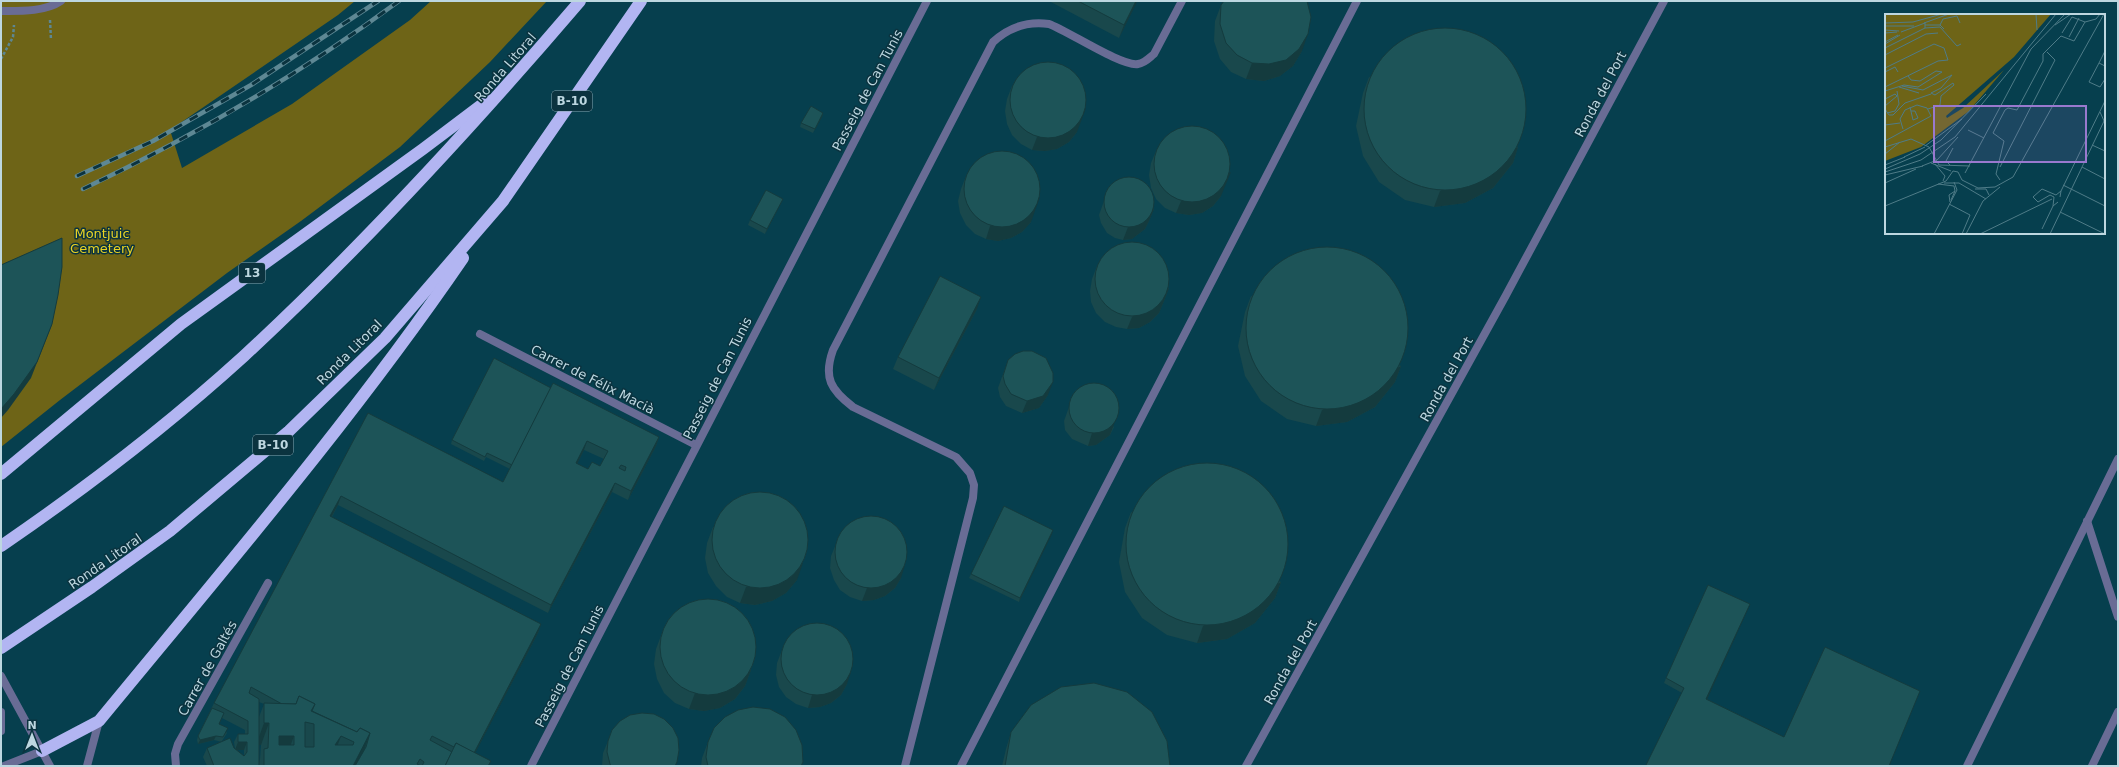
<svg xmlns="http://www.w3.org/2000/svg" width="2119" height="767" viewBox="0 0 2119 767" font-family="'DejaVu Sans',sans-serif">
<rect width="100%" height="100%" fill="#063f4e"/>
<path fill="#6e6417" d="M1,1H355L338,15L170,130L182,168L292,104L410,20L431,1H547L490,62L400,147L301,221L227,273L60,400L1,447Z"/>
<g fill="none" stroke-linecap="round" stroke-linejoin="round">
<g stroke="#5d8793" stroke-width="2.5" stroke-dasharray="3 2" stroke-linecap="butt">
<path d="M50,20L51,40"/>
<path d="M1,59L13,37L14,25"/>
</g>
<g stroke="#696c95" stroke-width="8">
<path d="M1,11C19,11 45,12 61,1"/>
<path d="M2087,521L2118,617"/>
<path d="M905,766L973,498L974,485L970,473L956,457L853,407C831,390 823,378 833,350L993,42C1009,27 1027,21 1049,24C1068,31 1122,67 1138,64C1145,63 1149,58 1154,54L1182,1"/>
<path d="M961,766L1357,1"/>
<path d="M1967,766L2118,459"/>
<path d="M2092,766L2118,712"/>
</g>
<g stroke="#696c95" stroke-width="8">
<path d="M480,334L696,445"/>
<path d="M1,676L50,766"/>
<path d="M1,712V731"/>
<path d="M4,766L42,751"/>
<path d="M87,766L99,721"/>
<path d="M176,766L175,754L178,744L268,583"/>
<path d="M531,766L927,1"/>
<path d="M1246,766L1505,297L1664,1"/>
</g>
<g stroke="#b2b5f2" stroke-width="12">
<path d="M1,474L181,324L423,149L488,100"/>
<path d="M1,546C86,488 168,425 244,356C364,245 474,125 580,1"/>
<path d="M1,648L92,587L170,531L289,431L385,338L503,201L641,1"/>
<path d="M42,751L99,721C224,569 352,420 463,258"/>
</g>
<defs>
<g id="rail">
<path d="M77,176L153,141L251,85L378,1"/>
<path d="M83,189C195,136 300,74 399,1"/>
</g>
</defs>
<use href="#rail" stroke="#5e8894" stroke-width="4.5"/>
<use href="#rail" stroke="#0b333f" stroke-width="3" stroke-dasharray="9" stroke-linecap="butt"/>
</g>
<g fill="#19484c" fill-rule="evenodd">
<path d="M1049,1H1137L1119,38Z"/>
<path d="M1221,5L1302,51L1293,66L1280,76L1264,81L1246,79L1231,72L1220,59L1214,41L1215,21Z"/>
<path d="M1369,77L1518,147L1513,163L1493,188L1465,203L1434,207L1405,200L1379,182L1363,156L1356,126L1363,93Z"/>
<path d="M1012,86L1077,132L1069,142L1057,149L1045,151L1032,150L1021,144L1012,135L1007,124L1005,111L1007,99Z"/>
<path d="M823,113L822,117L813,133L800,127L801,123Z"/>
<path d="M1156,151L1221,196L1213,206L1202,213L1189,215L1176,213L1165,208L1156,199L1151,188L1149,175L1151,163Z"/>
<path d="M966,176L1031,222L1022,232L1011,238L998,241L986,239L975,234L966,225L960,213L958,201L961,189Z"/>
<path d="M1109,187L1154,209L1149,221L1145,229L1132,239L1123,240L1115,238L1107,233L1101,223L1099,215Z"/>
<path d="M781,203L765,234L748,225L750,220Z"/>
<path d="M1097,266L1169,288L1164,301L1159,313L1150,322L1139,328L1127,329L1116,327L1105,322L1096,313L1091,302L1090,291L1092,279Z"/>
<path d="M1251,296L1401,366L1395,382L1375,407L1347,422L1316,426L1287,419L1261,401L1245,376L1238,346L1245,312Z"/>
<path d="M977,309L934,390L893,369L898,357Z"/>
<path d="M1008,360L1048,395L1039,408L1022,413L1006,406L1000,397L998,388Z"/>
<path d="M551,388L659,437L656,446L628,500L612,492L548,613L338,505L332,517L541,624L538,633L475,753L489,766H207L203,757L207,748L222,742L214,740L198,744L197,740L198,736L214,703L368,413L503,482L510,469L486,457L484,461L451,444L452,440ZM584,450L604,459L600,466L588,469L577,464ZM259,702L264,704L259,717ZM222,718L245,730V734H238L234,742L235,749L222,741L227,733L219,724ZM259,745H261L260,759L259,763ZM237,750H244V756Z"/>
<path d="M1074,393L1114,427L1110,435L1096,445L1088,446L1072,439L1065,430L1064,421Z"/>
<path d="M1131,512L1281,582L1275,598L1255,623L1227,639L1197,643L1167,635L1142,618L1125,592L1119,562L1125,528Z"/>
<path d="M713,527L797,580L786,593L772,601L755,605L740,603L727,597L716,586L708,573L705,558L707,543Z"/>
<path d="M1053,530L1019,602L969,578L971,574Z"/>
<path d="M836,544L901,578L895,588L885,596L874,600L862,601L850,597L840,590L834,580L830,568L831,556Z"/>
<path d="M1750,604L1707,699L1784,737L1889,766H1646L1682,693L1664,683L1666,678Z"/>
<path d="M662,633L751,670L745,686L735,699L720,708L704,711L689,709L675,703L664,693L657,679L654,664L656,649Z"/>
<path d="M782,650L847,684L841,695L831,703L820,707L808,708L796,704L786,697L779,687L776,675L777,663Z"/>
<path d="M1011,732L1170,766H1002L1006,749Z"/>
<path d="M608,741L675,766H602L603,753Z"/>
<path d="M708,742L801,766H701L702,758Z"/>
</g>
<g fill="#143b3e">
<path d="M1136,1H1137L1136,4L1119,38L1124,25Z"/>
<path d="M1308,34L1302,51L1293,66L1280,76L1264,81L1246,79L1252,63Z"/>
<path d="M1086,108L1077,132L1069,142L1057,149L1045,151L1032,150L1037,137Z"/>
<path d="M823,113L822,117L813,133Z"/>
<path d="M1518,147L1513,163L1493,188L1465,203L1434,207L1440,191Z"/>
<path d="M1231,172L1221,196L1213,206L1202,213L1189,215L1176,213L1181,201Z"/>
<path d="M1040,197L1031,222L1022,232L1011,238L998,241L986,239L990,226Z"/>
<path d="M783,199L781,203L765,234L767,229Z"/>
<path d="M1154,209L1149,221L1145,229L1132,239L1123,240L1128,227Z"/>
<path d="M1169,288L1164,301L1159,313L1150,322L1139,328L1127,329L1132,317Z"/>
<path d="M981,297L977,309L934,390L939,378Z"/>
<path d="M52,324L31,378L8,410L1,418V409Z"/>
<path d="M1401,366L1395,382L1375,407L1347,422L1316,426L1322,410Z"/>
<path d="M1053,382L1048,395L1039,408L1022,413L1027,401Z"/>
<path d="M1118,414L1110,435L1096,445L1088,446L1092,433Z"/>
<path d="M659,437L656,446L628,500L631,491Z"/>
<path d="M587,441L584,450L573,472L576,463Z"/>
<path d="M615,483L612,492L548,613L551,605Z"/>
<path d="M341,496L338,505L327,525L330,516Z"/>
<path d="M1053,530L1052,534L1019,602L1020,598Z"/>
<path d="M803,563L797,580L786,593L772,601L755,605L740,603L746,587Z"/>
<path d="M905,565L901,578L895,588L885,596L874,600L862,601L867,588Z"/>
<path d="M1281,582L1275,598L1255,623L1227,639L1197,643L1203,626Z"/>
<path d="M1750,604L1748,609L1705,704L1706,699Z"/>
<path d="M541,624L538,633L469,765L473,756Z"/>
<path d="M751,670L745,686L735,699L720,708L704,711L689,709L695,693Z"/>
<path d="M851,672L847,684L841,695L831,703L820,707L808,708L812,695Z"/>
<path d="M264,723H269L261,745H256Z"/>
<path d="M370,733L362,756L357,766H353Z"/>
<path d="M216,736L214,740L198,744L200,740Z"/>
<path d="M279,736H294L286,758H271Z"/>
<path d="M341,736L333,758L335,745Z"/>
<path d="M238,742H247L244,750H235Z"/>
</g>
<g fill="#1d5458" stroke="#143b3e" fill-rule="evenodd">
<path d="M1078,1H1136L1124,25Z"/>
<path d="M1224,1H1307L1311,17L1308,34L1299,49L1286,60L1269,64L1252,63L1237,55L1226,43L1220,24L1221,5Z"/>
<circle cx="1445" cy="109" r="81"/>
<circle cx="1048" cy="100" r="38"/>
<path d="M811,106L823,113L815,129L801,123Z"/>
<circle cx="1192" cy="164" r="38"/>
<circle cx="1002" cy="189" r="38"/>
<circle cx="1129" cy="202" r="25"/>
<path d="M766,190L783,199L767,229L750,220Z"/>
<path d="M62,238V267L58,295L52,324L37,362L14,394L1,409V265Z"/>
<circle cx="1132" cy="279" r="37"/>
<circle cx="1327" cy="328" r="81"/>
<path d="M940,276L981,297L939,378L898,357Z"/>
<path d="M1023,351H1032L1046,358L1053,373V382L1043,396L1027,401L1011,394L1005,384L1003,376L1008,360L1015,354Z"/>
<path d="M494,358L551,388L512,465L487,453L485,457L452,440Z"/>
<path d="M553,383L659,437L631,491L615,483L551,605L341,496L330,516L541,624L474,753L456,743L454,747L432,736L430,740L452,752L445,766H422L424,762L420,759L417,764L421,766H355L366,747L370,733L360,728L357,732L312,711L315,704L299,696L296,704H282L251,687L249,693L259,699V766H214L207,748L230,738L234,748L244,756L247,752V742H238V734H248V721L214,703L368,413L503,482ZM587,441L608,451L600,466L592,462L588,469L576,463ZM621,465L626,467L625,471L619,468Z"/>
<circle cx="1094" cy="408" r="25"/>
<circle cx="1207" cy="544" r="81"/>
<circle cx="760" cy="540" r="48"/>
<path d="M1004,506L1053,530L1020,598L971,574Z"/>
<circle cx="871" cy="552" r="36"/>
<path d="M1708,585L1750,604L1706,699L1784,737L1825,647L1920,691L1889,766H1648L1646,765L1684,688L1666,678Z"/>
<circle cx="708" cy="647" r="48"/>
<circle cx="817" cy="659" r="36"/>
<path d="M1094,683L1127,692L1152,712L1167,741L1170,766H1005L1011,732L1031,705L1061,687Z"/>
<path d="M299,696L315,704L311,711L357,732L360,728L370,733L353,766H264V749L268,748L269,723H264V703L296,704ZM305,722L314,724V747H305ZM279,736H294V745H279ZM341,736L354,742L353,745H335Z"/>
<path d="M753,707L770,709L785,717L796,730L802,745L803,762L801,766H708L706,757L708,742L714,728L725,717L738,710Z"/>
<path d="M212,708L224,713L219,724L228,728L223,737L216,736L200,740L198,736Z"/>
<path d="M642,713L654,714L664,719L673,728L678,738L679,750L677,762L675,766H611L610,764L607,752L608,741L612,730L620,721L630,715Z"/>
<path d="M456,743L491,761L488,766H445Z"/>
</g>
<g text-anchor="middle" stroke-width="3" stroke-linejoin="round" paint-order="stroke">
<g fill="#0b333f" stroke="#88a6b0" stroke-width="1">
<rect x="552" y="91" width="40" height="20" rx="3"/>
<rect x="239" y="263" width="26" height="20" rx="3"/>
<rect x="253" y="435" width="40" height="20" rx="3"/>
</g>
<g font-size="12" font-weight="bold" fill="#bdd7e0">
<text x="572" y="105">B-10</text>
<text x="252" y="277">13</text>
<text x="273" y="449">B-10</text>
</g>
<g font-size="13" fill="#bdd7e0" stroke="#0b333f">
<text transform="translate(505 67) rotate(-49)" y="5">Ronda Litoral</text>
<text transform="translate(867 90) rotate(-62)" y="5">Passeig de Can Tunis</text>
<text transform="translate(1600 94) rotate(-62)" y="5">Ronda del Port</text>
<text transform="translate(349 352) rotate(-45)" y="5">Ronda Litoral</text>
<text transform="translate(717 378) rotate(-63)" y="5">Passeig de Can Tunis</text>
<text transform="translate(593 379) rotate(27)" y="5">Carrer de Félix Macià</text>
<text transform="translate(1446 379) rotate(-61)" y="5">Ronda del Port</text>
<text transform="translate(105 561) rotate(-35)" y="5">Ronda Litoral</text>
<text transform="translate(1290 662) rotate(-61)" y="5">Ronda del Port</text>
<text transform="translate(569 666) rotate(-63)" y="5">Passeig de Can Tunis</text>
<text transform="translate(207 668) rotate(-61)" y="5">Carrer de Galtés</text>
</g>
<g font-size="13" fill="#ead424" stroke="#0b333f">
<text x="102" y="238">Montjuic<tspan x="102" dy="15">Cemetery</tspan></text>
</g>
</g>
<g transform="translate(1885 14)">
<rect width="220" height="220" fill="#063f4e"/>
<path d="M0,0H166L129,43L61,102L62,104L78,94L119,56L84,97L36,133L0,147Z" fill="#6e6417"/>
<path fill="none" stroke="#4f7c88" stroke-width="1" d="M151,0L152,16M0,9L28,8L57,0M39,9L64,0M40,11H55L59,15M55,11L58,5L72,2L75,9M170,11L186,0M0,12H29M40,14L55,13L72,32L76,30M0,16L14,17M0,19L12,18M177,19L187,3L200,8L211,5L215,0M184,23L194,4M0,28L13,21M0,30L15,21M0,34L40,14V9L16,18M220,37L214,49L220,52M0,41L41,20L53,19M214,49L204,68L215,73L220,65M0,54L49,30L59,34L63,46L53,47L0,73M0,58L10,53L13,58M17,72L38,76L67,61L56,74L46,79L50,81L68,69L69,71L56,82L55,91L43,95M14,73L34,79M0,77L19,71L33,73L57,58L51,57L35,67L26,66L23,62M0,85L10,80L12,82L0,92M25,93L28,106L33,104L30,97H26M0,95L4,101H8L20,89L46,80M215,98L220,109M2,99L10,97L14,90L12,77M0,111L15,109M83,116L99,124M0,127L46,102L42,94L32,91L20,96L15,105L18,115M207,131L220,137M40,132L77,105M0,133L26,125L44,133L54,151M0,140L15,128M19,143L40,133M52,146L73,123M46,149L66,157M50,150L60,162L58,167M0,151L20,143M54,151L85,152M65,151L61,147L68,134M37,152L52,146M115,153L170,46L162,38M197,153L220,165M0,155L35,140L56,126L101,80M0,158L36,146L70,123L171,0M80,159L146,35L180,0M0,161L38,152M115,166L111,160L119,127L108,119L120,96L123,94L132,96L158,47V40L176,22L189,27L200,8M0,169L31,155M59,169H74L101,185M53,170L69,172L70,177L66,186M178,171L220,192M90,175H101L104,181M176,177L220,87M65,188L64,181L70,177M173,188L168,192L169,183L165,181L153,188L148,183L157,175L171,181L176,177L175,183M64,190L85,201L77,220M0,192L61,167L68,157L73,158L77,166L93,174L110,173L128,163L219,0M175,198L220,220M157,215L168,192M49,220L72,176L69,168M81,220L98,187L115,173M95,220L167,185M165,220L220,105"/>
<path fill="#9979ce" fill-opacity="0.15" stroke="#9979ce" stroke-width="2" d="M49,92H201V148H49Z"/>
<rect width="220" height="220" fill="none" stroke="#bdd7e0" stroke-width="2"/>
</g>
<rect width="2119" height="767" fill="none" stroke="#bdd7e0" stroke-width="4"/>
<g transform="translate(32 735)" stroke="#0b333f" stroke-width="3" paint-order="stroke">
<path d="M0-3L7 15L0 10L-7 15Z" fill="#bdd7e0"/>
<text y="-6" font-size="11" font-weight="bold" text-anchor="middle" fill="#bdd7e0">N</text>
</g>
</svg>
